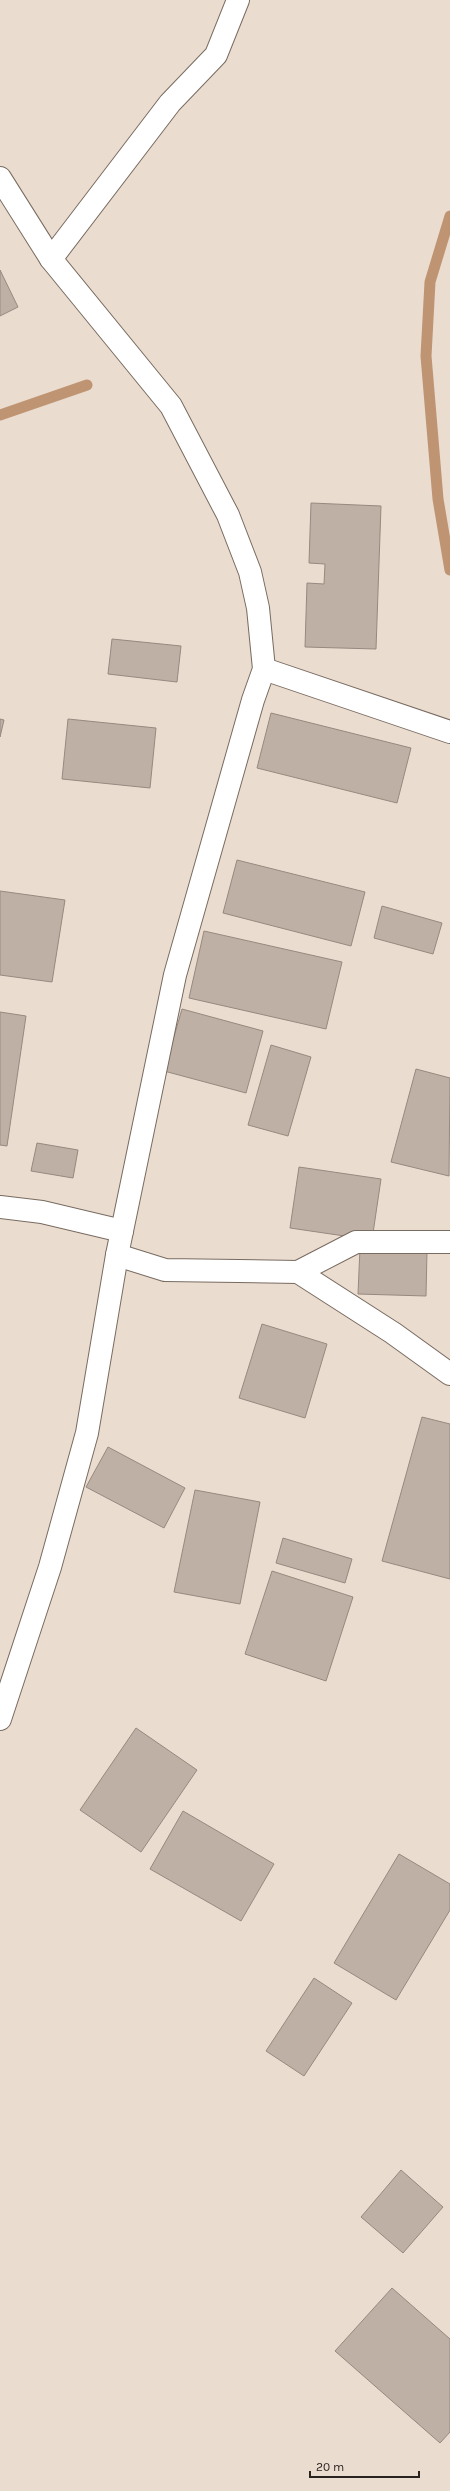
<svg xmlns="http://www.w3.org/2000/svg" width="450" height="2491" viewBox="0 0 450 2491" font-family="Karla,sans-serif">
<rect width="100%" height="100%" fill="#ebdcd0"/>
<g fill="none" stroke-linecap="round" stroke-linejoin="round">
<g stroke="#bf9472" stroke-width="11">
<path d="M450,216L430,282L426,356L438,499L450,570"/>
<path d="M0,415L87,385"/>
</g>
</g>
<g fill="#beb0a5" stroke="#97897f">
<path d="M0,270L18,307L0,316Z"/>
<path d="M311,503L381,506L376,649L305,647L307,583L324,584L325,564L309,563Z"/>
<path d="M112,639L181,646L177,682L108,674Z"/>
<path d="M271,713L411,748L397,803L257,768Z"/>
<path d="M0,719L4,720L0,737Z"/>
<path d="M68,719L156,728L150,788L62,779Z"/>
<path d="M237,860L365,892L351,946L223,913Z"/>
<path d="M0,891L65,900L52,982L0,975Z"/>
<path d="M382,906L442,923L433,954L374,938Z"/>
<path d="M204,931L342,962L326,1029L189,998Z"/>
<path d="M182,1009L263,1031L246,1093L164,1071Z"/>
<path d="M0,1012L26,1016L7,1146L0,1145Z"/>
<path d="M271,1045L311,1057L288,1136L248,1125Z"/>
<path d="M416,1069L450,1078L449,1176L391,1162Z"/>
<path d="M37,1143L78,1150L73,1178L31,1171Z"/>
<path d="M299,1167L381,1179L372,1240L290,1228Z"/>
<path d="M360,1248L427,1251L426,1296L358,1294Z"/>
<path d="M262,1324L327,1344L305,1418L239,1398Z"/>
<path d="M422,1417L450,1424V1579L382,1561Z"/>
<path d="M108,1447L185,1488L164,1528L86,1487Z"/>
<path d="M195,1490L260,1502L240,1604L174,1592Z"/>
<path d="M283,1538L352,1559L345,1583L276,1563Z"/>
<path d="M272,1571L353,1597L326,1681L245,1654Z"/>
<path d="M136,1728L197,1770L141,1852L80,1810Z"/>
<path d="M183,1811L274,1864L241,1921L150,1869Z"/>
<path d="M399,1854L450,1884V1910L396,2000L334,1963Z"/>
<path d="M314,1978L352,2003L304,2076L266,2051Z"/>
<path d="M401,2170L443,2207L403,2253L361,2217Z"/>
<path d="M392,2288L450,2339V2432L440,2443L335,2351Z"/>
</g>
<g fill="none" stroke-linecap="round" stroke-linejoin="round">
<defs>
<g id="minor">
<path d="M0,178L51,259L171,406L228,515L250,572L258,608L264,669L253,700L175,975L117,1255L87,1433L50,1567L0,1719"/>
<path d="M51,259L170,103L216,55L238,0"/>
<path d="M264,669L450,732"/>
<path d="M0,1207L42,1212L122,1231"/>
<path d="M117,1255L165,1270L298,1272L393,1333L450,1374"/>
<path d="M298,1272L356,1242H450"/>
</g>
</defs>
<use href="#minor" stroke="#786b60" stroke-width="24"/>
<use href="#minor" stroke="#fff" stroke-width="22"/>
</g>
<path d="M310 2471v6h109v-6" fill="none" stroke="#2a2420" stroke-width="2"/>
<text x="316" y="2471" font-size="12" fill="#2a2420" stroke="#ebdcd0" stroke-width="3" paint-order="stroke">20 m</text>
</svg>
